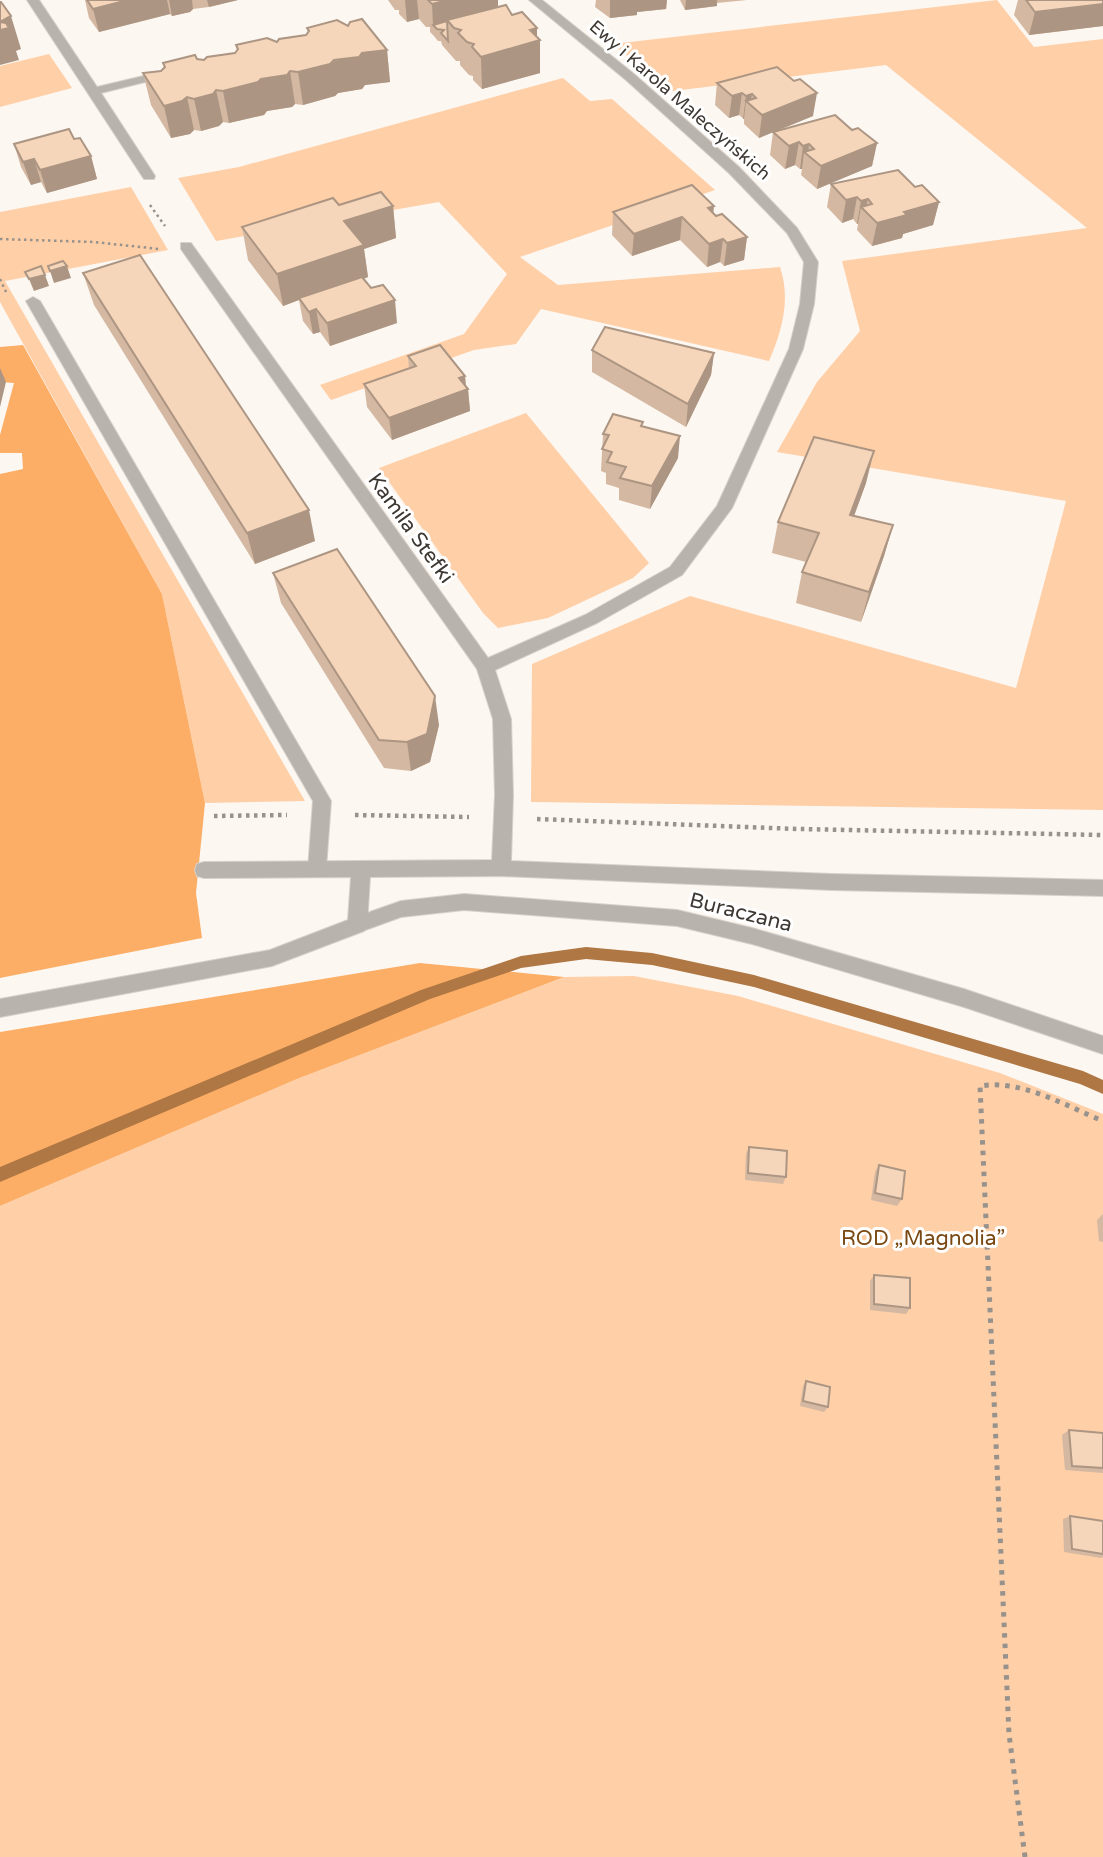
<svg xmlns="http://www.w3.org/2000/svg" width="1103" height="1857" viewBox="0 0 1103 1857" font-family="'Varela Round',sans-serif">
<rect width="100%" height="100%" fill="#fdf7f2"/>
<g fill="#ffcfa7">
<path d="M997,0L1034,47L1103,39V810L531,802L532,664L690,596L1016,688L1066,501L777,452L817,382L860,331L842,261L1087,228L886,65L673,91L612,44Z"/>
<path d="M49,54L72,88L0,107V66Z"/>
<path d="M563,78L590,101L612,99L715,190L520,257L558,285L780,267C791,299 782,331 769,361L541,309L516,344L474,350L331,400L320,385L464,334L507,274L439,202L216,241L178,178L239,167Z"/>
<path d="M131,187L168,250L5,281L305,801L205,803L162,594L0,302V212Z"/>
<path d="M526,413L649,563L633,578L548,618L498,628L483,613L379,468Z"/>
<path d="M634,976L738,996L1000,1073L1103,1114V1857H0V1206L297,1079L564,977Z"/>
</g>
<g fill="#fcae66">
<path d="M23,345L162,594L205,803L196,893L202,938L0,978V474L23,469L22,453H0V435L14,383L0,382V347Z"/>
<path d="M420,963L564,977L297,1079L0,1206V1032Z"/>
</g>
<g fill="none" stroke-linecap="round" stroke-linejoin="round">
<path fill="#af7743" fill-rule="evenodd" d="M586,947L652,953L754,975L1083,1071L1103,1080V1094L1080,1084L754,987L652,965L586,959L521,968L430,999L0,1182V1167L421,990L521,956Z"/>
<defs>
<g id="service">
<path d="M27,0H39L97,87L173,69V75L101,93L155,176L154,179H144Z"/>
<path d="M33,297L40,301L331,801L326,869L324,875L317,877L310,875L308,869L313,801L26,301Z"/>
<path d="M464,894L677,910L752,928L964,989L1103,1036V1054L964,1007L752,944L677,926L464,910L401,917L357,933L350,931L347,925L350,919L401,901Z"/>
</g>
<path id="minor" d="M529,0H542L634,74L739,167L797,228L818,262L814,304L803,349L732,508L682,575L597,623L495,670L511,719L513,795L511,861L832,874L1103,880V896L832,890L501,876L370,877L367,925L364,931L272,966L0,1017V999L270,950L348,920L351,877L204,878L197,876L195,870L197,864L204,862L492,860L495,795L493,719L477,669L181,249V243H191L488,658L585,615L670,567L717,506L789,349L800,304L804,262L787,233L729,173L626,80Z"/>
</defs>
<use href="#service" stroke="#d7d1cc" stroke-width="2"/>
<use href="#minor" stroke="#d7d1cc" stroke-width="2"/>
<g stroke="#98928d" stroke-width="2.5" stroke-dasharray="2.5 3.5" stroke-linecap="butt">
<path d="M150,205L165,226"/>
<path d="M0,239L94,242L159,249"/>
<path d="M0,279L6,292"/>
</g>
<g stroke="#98928d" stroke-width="4.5" stroke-dasharray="3.5 4.5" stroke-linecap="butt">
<path d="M355,815L469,817"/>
<path d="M214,816L287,815"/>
<path d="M537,819L798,829L1103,835"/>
</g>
<path stroke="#98928d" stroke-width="5" stroke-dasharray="4.5 6" stroke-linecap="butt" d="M1025,1857L1009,1734L980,1086C1021,1079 1066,1106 1103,1121"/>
<use href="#service" fill="#b9b3ad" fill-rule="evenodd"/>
<use href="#minor" fill="#b9b3ad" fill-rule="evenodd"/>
</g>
<g fill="#d4b8a1">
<path d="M85,0H238L209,7L193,9L190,12L172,16L170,14L99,32L89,18Z"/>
<path d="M388,0H498V7L512,15L537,37L540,73L482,89L473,80V76L469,75L460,65V61H456L442,45L441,41H438L434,36L430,32V27H426L419,19L407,22L399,14V10H395Z"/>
<path d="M596,0H667L666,9L637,12V15L610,18L595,7Z"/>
<path d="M680,0H747L717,3V6L685,10Z"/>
<path d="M1018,0H1103V26L1029,35L1014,15Z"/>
<path d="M348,26L387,50L390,82L365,85L362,89L338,93L335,96L303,105L295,104L292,107L267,111L264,115L229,123L223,122L219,126L201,131L194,130L190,134L171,138L151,105L143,73L161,71L164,68L163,63L197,59L204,60L235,53L237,50L236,45L277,42L306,35L308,33L307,28Z"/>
<path d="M717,83L813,116L777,131L852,130L877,143L872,166L817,189L801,175L802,169H800L795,165L785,169L770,155L773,132L759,138L744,124V119L739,115L729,118L715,105Z"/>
<path d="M74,139L91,156L97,179L47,193L41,182L31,185L21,167L14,144Z"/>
<path d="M831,184L915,187L939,202L933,225L903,234L902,238L872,246L857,230L858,224H857L853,219L842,223L827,207Z"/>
<path d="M339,205L393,206L396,238L364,249L368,277L364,279L397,323L330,346L320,332L313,334L303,321L299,300L283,306L248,260L242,227Z"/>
<path d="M613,212L713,213L747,237L744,260L724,266L720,262L707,267L680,240L632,256L612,235Z"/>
<path d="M83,273L315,541L255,564L94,305Z"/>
<path d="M592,350L714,353L711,375L686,427L592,372Z"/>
<path d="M408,356L465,376L466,386L468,389L470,411L392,440L367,407L364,384L409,369Z"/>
<path d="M643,426L678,458L650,509L619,500V488L606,484V473L601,471L603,434Z"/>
<path d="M866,483L854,516L893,525L884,556L861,622L796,603L802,572L806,562L772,553L778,522Z"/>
<path d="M273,573L439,725L430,762L411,771L384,768L281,603Z"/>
<path d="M749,1147L786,1177L783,1184L745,1180L746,1154Z"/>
<path d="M879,1165L902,1199L897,1206L871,1200L875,1172Z"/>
<path d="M1103,1214V1242L1099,1241L1097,1220Z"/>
<path d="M874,1275L910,1308L906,1314L870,1310V1281Z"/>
<path d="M806,1381L828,1407L824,1412L800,1406L803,1386Z"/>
<path d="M1069,1430L1103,1433V1473L1065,1470L1062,1435Z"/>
<path d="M1070,1516L1103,1521V1557L1101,1558L1064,1552L1063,1519Z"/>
</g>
<g fill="#ac9683">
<path d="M128,0H167L170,14L99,32L93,9Z"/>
<path d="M169,0H192L193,9L190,12L172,16Z"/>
<path d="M207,0H238L209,7Z"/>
<path d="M405,0H417L419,19L407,22Z"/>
<path d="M448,0H498V19L497,28L447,20L444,30L433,25L432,4Z"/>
<path d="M610,0H667L666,9L637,12V15L610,18Z"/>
<path d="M686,0H717V6L685,10Z"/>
<path d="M1103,4V26L1029,35L1035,12Z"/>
<path d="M11,16L21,49L16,51L19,60L0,65V22Z"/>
<path d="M537,28V41L540,40V73L482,89L481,57L530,30Z"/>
<path d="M387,50L390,82L365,85L362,89L338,93L335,96L303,105L298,72L362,53Z"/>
<path d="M290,71L295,104L292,107L267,111L264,115L229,123L223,91Z"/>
<path d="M216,90L223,122L219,126L201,131L194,99Z"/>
<path d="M742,93L739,115L729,118L732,96Z"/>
<path d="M817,93L813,116L759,138L762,115Z"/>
<path d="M752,94L750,105L746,101L744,119H743L746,96Z"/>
<path d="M187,97L194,130L190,134L171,138L164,106Z"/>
<path d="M799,142L795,165L785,169L789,146Z"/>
<path d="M877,143L872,166L817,189L821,166Z"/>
<path d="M809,144L808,155L804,152L802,169H800L803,146Z"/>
<path d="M91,156L97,179L47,193L40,170Z"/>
<path d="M34,159L41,182L31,185L23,162Z"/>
<path d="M857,197L853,219L842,223L846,200Z"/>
<path d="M868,199L865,211L861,207L858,224H857L861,201Z"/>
<path d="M939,202L933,225L903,234L902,238L872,246L877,223L904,212Z"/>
<path d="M393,206L396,238L364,249L368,277L300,300L299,298V300L283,306L277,274L344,221Z"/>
<path d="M714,206L712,229L708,208Z"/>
<path d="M682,217L680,240L632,256L634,234Z"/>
<path d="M747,237L744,260L724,266L727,243Z"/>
<path d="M723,239L720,262L707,267L709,244Z"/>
<path d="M67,266L71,278L54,283L50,271Z"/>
<path d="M45,275L49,286L34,291L29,279Z"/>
<path d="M395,300L397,323L330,346L327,323Z"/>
<path d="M316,309L320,332L313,334L309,312Z"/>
<path d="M714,353L711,375L686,427L688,404Z"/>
<path d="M0,368L6,382L0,407Z"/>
<path d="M465,376L466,389H468L470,411L392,440L389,418L459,378Z"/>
<path d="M680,436L678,458L650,509L652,486Z"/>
<path d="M874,451L866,483L843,546L850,515Z"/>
<path d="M309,510L315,541L255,564L247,533Z"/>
<path d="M893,525L884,556L861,622L869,592Z"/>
<path d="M435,696L439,725L430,762L411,771L407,742Z"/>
</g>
<g fill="#f6d6bb" stroke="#ac9683" stroke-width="2">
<path d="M87,0H128L93,9Z"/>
<path d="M428,0H448L432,4Z"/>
<path d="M1026,0H1103V4L1035,12Z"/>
<path d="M0,2H1L11,16L0,22L6,23L9,28L0,30Z"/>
<path d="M506,5L512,15L522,12L537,28L530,30L540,40L481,57L472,47L474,44L467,42L458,33L461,30L454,28L447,20Z"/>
<path d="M362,19L387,50L362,53L359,57L334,60L330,64L298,72L290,71L287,75L261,79L258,82L223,91L216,90L213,94L194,99L187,97L182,101L164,106L143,73L161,71L165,67L163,63L195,55L197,59L204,60L207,57L235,53L238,49L236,45L267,38L277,42L279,39L306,35L309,31L307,28L337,20L348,26L350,22Z"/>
<path d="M447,21L448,41L441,33L444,30L437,29L433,25Z"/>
<path d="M777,67L794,81L800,79L817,93L762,115L746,101L756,98L752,94L746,96L742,93L732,96L717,83Z"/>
<path d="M835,115L852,130L858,128L877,143L821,166L804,152L814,149L809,144L803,146L799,142L789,146L773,132Z"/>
<path d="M69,129L74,139L80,138L91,156L40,170L34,159L23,162L14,144Z"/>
<path d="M898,170L915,187L922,185L939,202L904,212L907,215L877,223L861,207L872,204L868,199L861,201L857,197L846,200L831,184Z"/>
<path d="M692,185L714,206L708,208L716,216L722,214L747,237L727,243L723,239L709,244L682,217L634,234L613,212Z"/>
<path d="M381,192L393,206L344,221L364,245L277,274L242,227L333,198L339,205Z"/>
<path d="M140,255L309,510L247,533L83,273Z"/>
<path d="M63,261L67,266L50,271L48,266Z"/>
<path d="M41,266L45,275L29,279L25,272Z"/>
<path d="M362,277L371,288L383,285L395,300L327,323L316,309L309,312L299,298Z"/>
<path d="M605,327L714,353L688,404L592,350Z"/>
<path d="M440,345L465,376L459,378L468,389L389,418L364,384L416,366L408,356Z"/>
<path d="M613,414L643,422L641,426L680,436L652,486L620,478L626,467L607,462L612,452L602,449L609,435L603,434Z"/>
<path d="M814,437L874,451L850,515L893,525L869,592L802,572L819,533L778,522Z"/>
<path d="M337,549L435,696L427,734L407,742L379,740L273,573Z"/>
<path d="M749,1147L787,1151L786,1177L748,1173Z"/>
<path d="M879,1165L905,1171L902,1199L875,1193Z"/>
<path d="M874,1275L910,1278V1308L874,1304Z"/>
<path d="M806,1381L830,1387L828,1407L803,1401Z"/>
<path d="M1069,1430L1103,1433V1468L1072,1466Z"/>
<path d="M1070,1516L1103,1521V1554L1072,1549Z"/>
</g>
<g text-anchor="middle" stroke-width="6" stroke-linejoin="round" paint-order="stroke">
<g font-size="18" fill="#3e3833" stroke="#fff">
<text transform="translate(680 100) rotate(41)" y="6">Ewy i Karola Maleczyńskich</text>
</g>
<g font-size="21" fill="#3e3833" stroke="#fff">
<text transform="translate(411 528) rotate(54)" y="7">Kamila Stefki</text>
<text transform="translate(741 912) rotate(14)" y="7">Buraczana</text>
</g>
<g font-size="21" fill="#7a4812" stroke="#fff">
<text x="923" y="1245">ROD „Magnolia”</text>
</g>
</g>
</svg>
